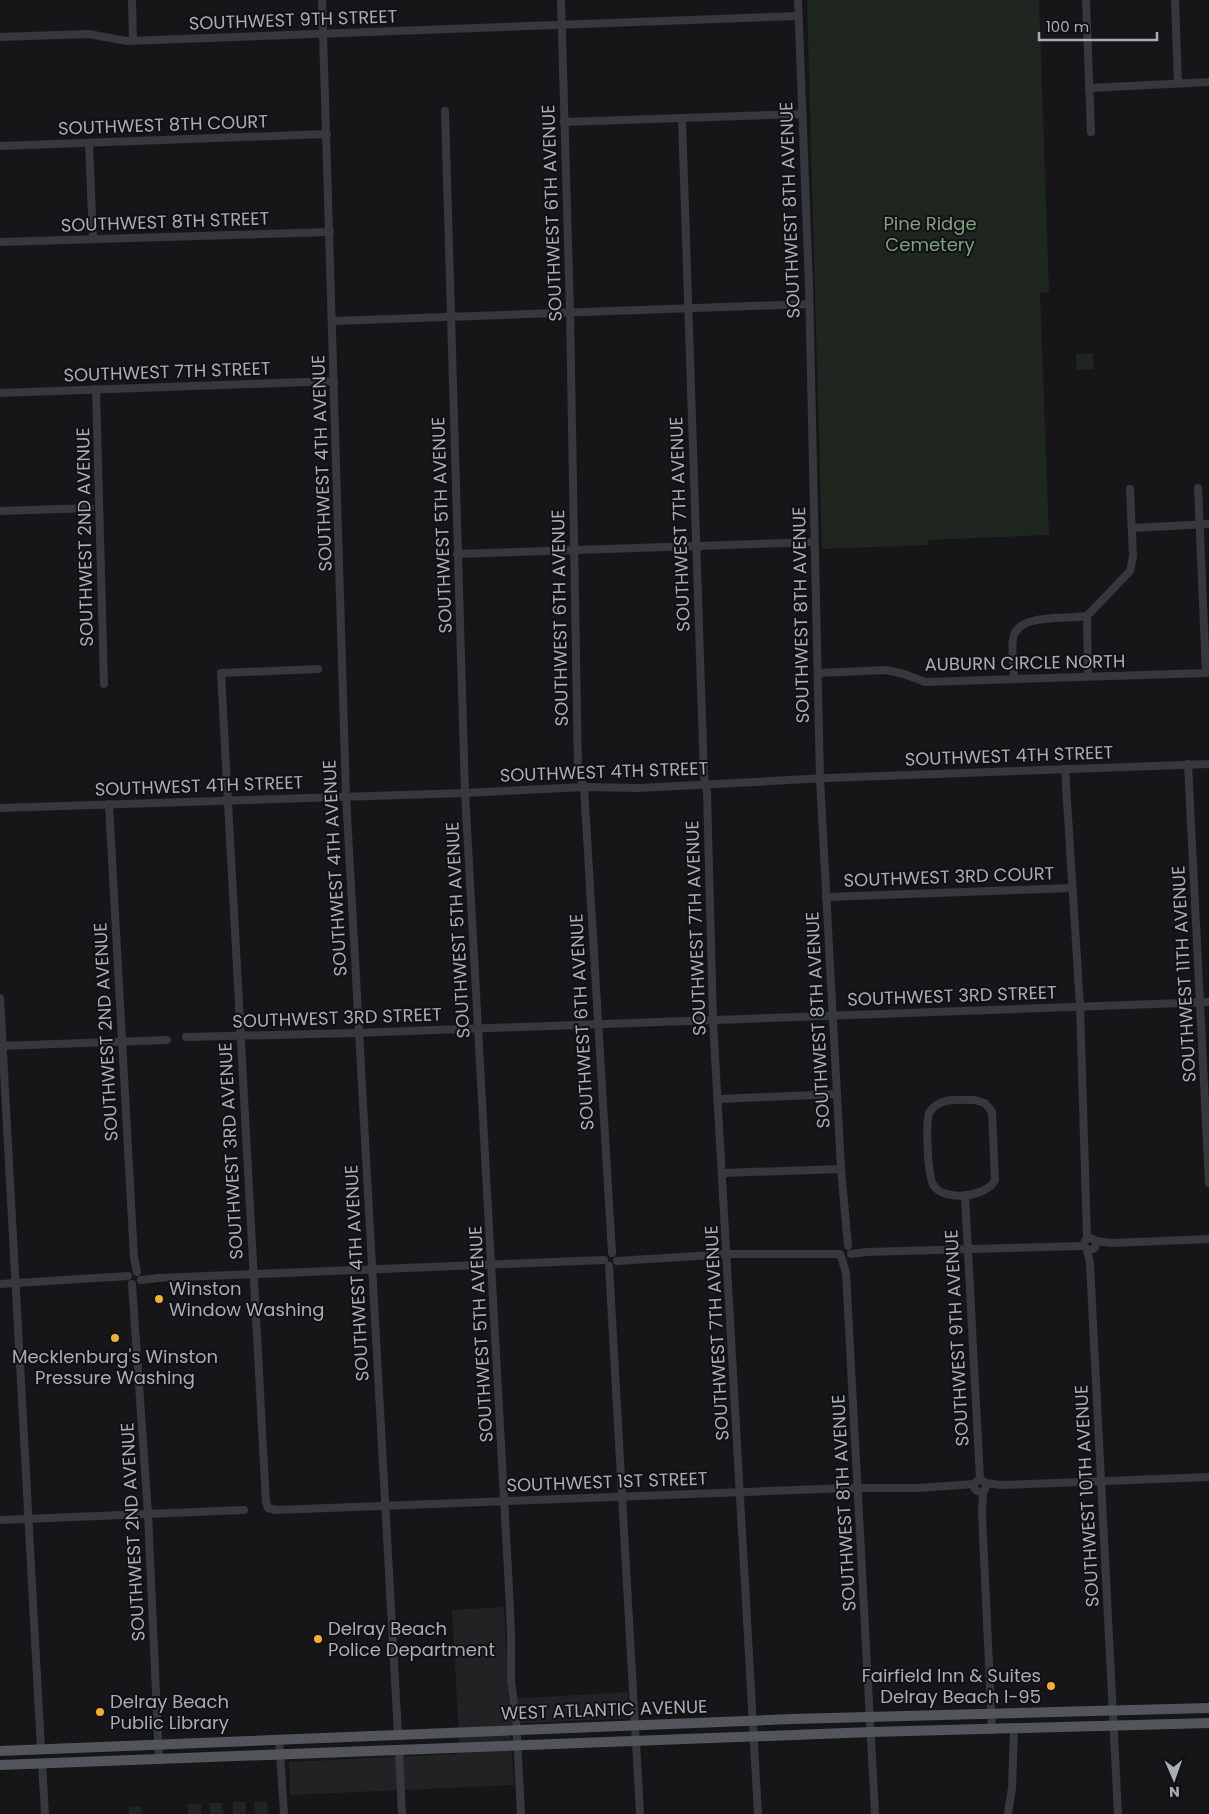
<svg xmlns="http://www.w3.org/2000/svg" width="1209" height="1814" viewBox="0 0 1209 1814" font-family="Poppins,sans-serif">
<rect width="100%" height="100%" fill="#161618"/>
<path fill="#222225" d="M504,1607L508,1699L628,1692L629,1718L510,1724L514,1785L290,1795L289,1762L460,1754L452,1610Z"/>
<g fill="#1e261f">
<path d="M807,0H1039L1049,292L1040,293L1049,535L928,540V545L822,549Z"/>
<path d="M1093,353L1094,369L1077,370L1076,354Z"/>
<path d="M267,1801L268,1814H255L254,1802Z"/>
<rect x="233" y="1802" width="13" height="12"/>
<path d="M209,1803H222L223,1814H210Z"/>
<rect x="188" y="1804" width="13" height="10"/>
<path d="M141,1806L142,1814H129V1807Z"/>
</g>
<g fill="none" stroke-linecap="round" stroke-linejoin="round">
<g stroke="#37383d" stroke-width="8">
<path d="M132,0L133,41"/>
<path d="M322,0L346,796L398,1734"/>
<path d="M561,0L570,312L578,771L584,787L612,1253"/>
<path d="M798,0L809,286L820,779L841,1169L848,1246"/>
<path d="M1086,0L1091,132"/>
<path d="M1175,0L1178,83"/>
<path d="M0,37L88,34L127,41L798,16"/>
<path d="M1089,88L1209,82"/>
<path d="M445,111L465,793L508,1570L511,1631V1681L516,1717L521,1814"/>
<path d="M682,119L704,776L707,792L713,1020L758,1814"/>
<path d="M564,122L803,114"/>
<path d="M89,143L93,239"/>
<path d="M0,146L327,134"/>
<path d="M0,242L330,232"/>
<path d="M333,321L808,304"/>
<path d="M96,389L104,684"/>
<path d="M0,393L334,381"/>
<path d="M0,511L90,508"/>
<path d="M1132,528L1209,524"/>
<path d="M457,554L814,542"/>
<path d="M1087,616L1088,676"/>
<path d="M318,669L221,673L266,1502L268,1508L276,1510L848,1488H918L974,1484"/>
<path d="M818,673L886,670L904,674L925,682L1206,673L1198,488"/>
<path d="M1014,678C1014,666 1011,651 1013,639C1017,612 1066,620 1087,616L1130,571L1133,556L1130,489"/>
<path d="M1188,764L1209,1183"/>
<path d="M1065,769L1080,1006L1087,1238"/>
<path d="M109,804L134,1258L137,1272"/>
<path d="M0,808L465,793L584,787L639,788L828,778L1209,764"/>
<path d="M826,897L1072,888"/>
<path d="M0,998L41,1749"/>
<path d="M186,1037L354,1033L1209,1002"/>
<path d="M0,1046L167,1040"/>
<path d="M719,1099L837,1094"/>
<path d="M974,1100L985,1103L992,1112L995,1180C987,1197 945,1202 934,1186C927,1177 926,1124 929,1113C938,1097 958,1100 974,1100Z"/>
<path d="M723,1173L841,1169"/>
<path d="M965,1195L980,1479"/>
<circle cx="1090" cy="1244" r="6"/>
<path d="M1095,1241L1113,1243L1209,1239"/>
<path d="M1087,1249L1090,1264L1118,1814"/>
<path d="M851,1254L866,1252L1084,1246"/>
<path d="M841,1256L846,1273L875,1814"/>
<path d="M617,1261L728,1254H840"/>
<path d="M609,1266L640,1814"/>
<path d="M141,1280L158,1278L604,1260"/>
<path d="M0,1284L128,1276"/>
<path d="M132,1284L148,1514L159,1760"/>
<circle cx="980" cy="1486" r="6"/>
<path d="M986,1483L1002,1485L1209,1477"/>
<path d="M983,1492L982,1514L992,1730"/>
<path d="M0,1520L244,1510"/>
<path d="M279,1739L284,1814"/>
<path d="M399,1751L402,1814"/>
<path d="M42,1764L45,1814"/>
<path d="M1008,1814L1012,1788L1014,1729"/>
</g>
<g stroke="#53555c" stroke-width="10">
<path d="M0,1751L792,1719L1209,1708"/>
<path d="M0,1765L871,1732L1209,1723"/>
</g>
</g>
<g fill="#f2b134" stroke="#111113" stroke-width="2">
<circle cx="159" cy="1299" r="5"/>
<circle cx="115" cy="1338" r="5"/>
<circle cx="318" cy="1639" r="5"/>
<circle cx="1051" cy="1686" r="5"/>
<circle cx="100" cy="1712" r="5"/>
</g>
<g text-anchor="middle" stroke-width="4" stroke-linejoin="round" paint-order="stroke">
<g font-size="18" fill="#a8adb8" stroke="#111113">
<text transform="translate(293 20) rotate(-2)" y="6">SOUTHWEST 9TH STREET</text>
<text transform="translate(163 125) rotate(-2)" y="6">SOUTHWEST 8TH COURT</text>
<text transform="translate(790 210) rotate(-92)" y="6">SOUTHWEST 8TH AVENUE</text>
<text transform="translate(552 213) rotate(-92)" y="6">SOUTHWEST 6TH AVENUE</text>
<text transform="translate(165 222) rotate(-2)" y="6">SOUTHWEST 8TH STREET</text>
<text transform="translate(167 372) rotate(-2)" y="6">SOUTHWEST 7TH STREET</text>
<text transform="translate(322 463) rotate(-92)" y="6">SOUTHWEST 4TH AVENUE</text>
<text transform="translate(680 524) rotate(-92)" y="6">SOUTHWEST 7TH AVENUE</text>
<text transform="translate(442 525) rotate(-92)" y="6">SOUTHWEST 5TH AVENUE</text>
<text transform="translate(85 537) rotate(-91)" y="6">SOUTHWEST 2ND AVENUE</text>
<text transform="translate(801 615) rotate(-91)" y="6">SOUTHWEST 8TH AVENUE</text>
<text transform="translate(560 618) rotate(-91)" y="6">SOUTHWEST 6TH AVENUE</text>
<text transform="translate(1025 663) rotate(-1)" y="6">AUBURN CIRCLE NORTH</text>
<text transform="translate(1009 756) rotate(-2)" y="6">SOUTHWEST 4TH STREET</text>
<text transform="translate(604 772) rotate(-2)" y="6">SOUTHWEST 4TH STREET</text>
<text transform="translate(199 786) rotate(-2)" y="6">SOUTHWEST 4TH STREET</text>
<text transform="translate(335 868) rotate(-93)" y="6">SOUTHWEST 4TH AVENUE</text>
<text transform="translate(949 877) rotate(-2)" y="6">SOUTHWEST 3RD COURT</text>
<text transform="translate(696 928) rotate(-92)" y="6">SOUTHWEST 7TH AVENUE</text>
<text transform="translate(458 930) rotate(-93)" y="6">SOUTHWEST 5TH AVENUE</text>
<text transform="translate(1184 974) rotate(-93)" y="6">SOUTHWEST 11TH AVENUE</text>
<text transform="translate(952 996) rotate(-2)" y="6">SOUTHWEST 3RD STREET</text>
<text transform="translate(337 1018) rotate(-2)" y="6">SOUTHWEST 3RD STREET</text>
<text transform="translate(818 1020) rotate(-93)" y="6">SOUTHWEST 8TH AVENUE</text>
<text transform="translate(582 1022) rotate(-93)" y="6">SOUTHWEST 6TH AVENUE</text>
<text transform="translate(106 1032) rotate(-93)" y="6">SOUTHWEST 2ND AVENUE</text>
<text transform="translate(231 1151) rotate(-93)" y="6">SOUTHWEST 3RD AVENUE</text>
<text transform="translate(357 1273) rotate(-93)" y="6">SOUTHWEST 4TH AVENUE</text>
<text transform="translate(717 1333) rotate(-93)" y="6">SOUTHWEST 7TH AVENUE</text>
<text transform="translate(481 1334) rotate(-93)" y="6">SOUTHWEST 5TH AVENUE</text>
<text transform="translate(957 1338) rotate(-93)" y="6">SOUTHWEST 9TH AVENUE</text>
<text transform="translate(607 1482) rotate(-2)" y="6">SOUTHWEST 1ST STREET</text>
<text transform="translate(1087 1496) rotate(-93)" y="6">SOUTHWEST 10TH AVENUE</text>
<text transform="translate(844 1503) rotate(-93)" y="6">SOUTHWEST 8TH AVENUE</text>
<text transform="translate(133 1532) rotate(-93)" y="6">SOUTHWEST 2ND AVENUE</text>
<text transform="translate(604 1710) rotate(-2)" y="6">WEST ATLANTIC AVENUE</text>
</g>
<g font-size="18" fill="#7fa381" stroke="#111113">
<text x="930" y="230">Pine Ridge<tspan x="930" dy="21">Cemetery</tspan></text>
</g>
<g font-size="18" fill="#a8adb8" stroke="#111113" text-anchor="start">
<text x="169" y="1295">Winston<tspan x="169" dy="21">Window Washing</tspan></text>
<text x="115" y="1363" text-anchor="middle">Mecklenburg's Winston<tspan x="115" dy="21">Pressure Washing</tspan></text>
<text x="328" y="1635">Delray Beach<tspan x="328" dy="21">Police Department</tspan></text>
<text x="1041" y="1682" text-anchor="end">Fairfield Inn &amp; Suites<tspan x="1041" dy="21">Delray Beach I-95</tspan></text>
<text x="110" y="1708">Delray Beach<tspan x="110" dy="21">Public Library</tspan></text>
</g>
</g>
<g transform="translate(1174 1779) rotate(178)" stroke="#111113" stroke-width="4" paint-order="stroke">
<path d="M0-4L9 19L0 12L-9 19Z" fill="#a8adb8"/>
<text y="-8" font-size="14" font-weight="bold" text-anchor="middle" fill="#a8adb8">N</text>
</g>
<path d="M1039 32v8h118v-8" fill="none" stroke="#a8adb8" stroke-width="2.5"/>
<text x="1046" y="32" font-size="15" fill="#a8adb8" stroke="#111113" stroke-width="4" paint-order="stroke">100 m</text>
</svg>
